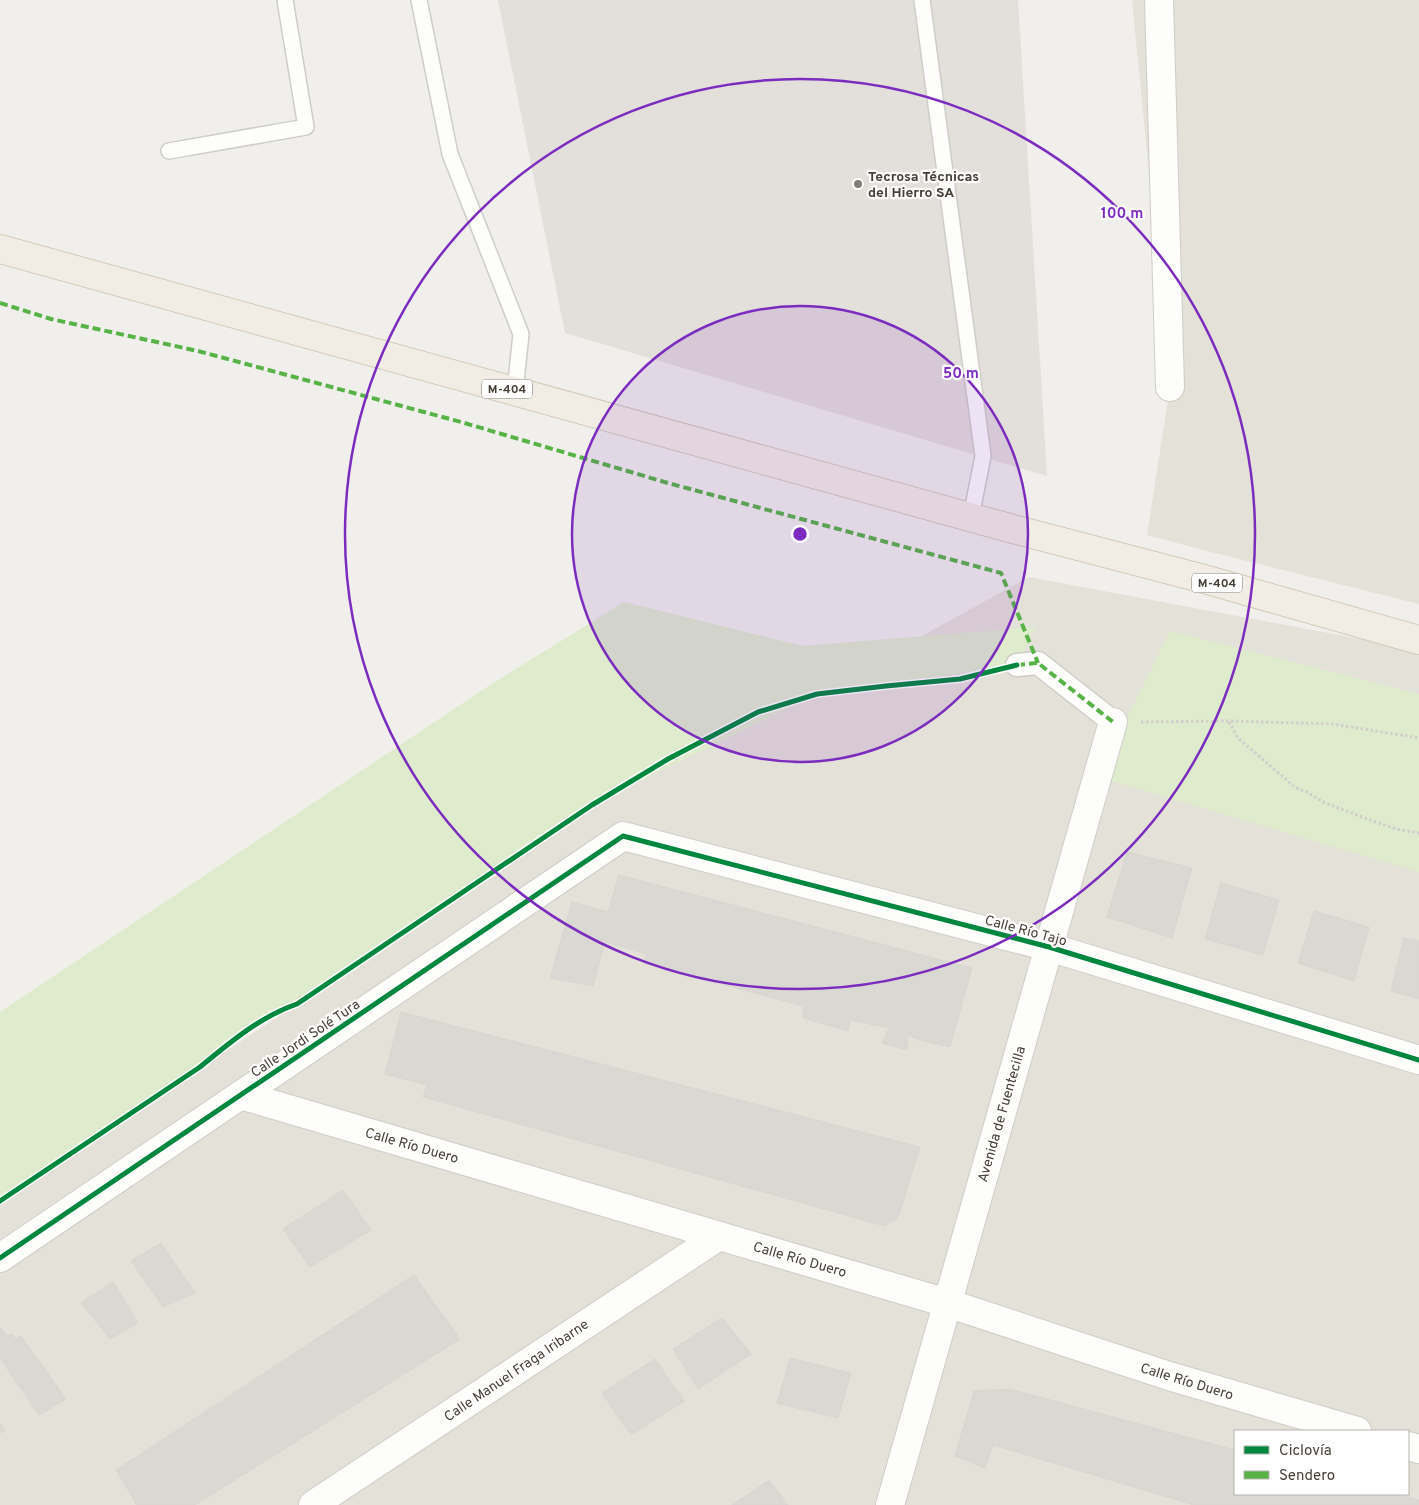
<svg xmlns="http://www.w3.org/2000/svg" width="1419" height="1505" viewBox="0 0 1419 1505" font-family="Overpass,sans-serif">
<rect width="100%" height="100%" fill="#f0efeb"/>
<g fill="#e4e1d8" fill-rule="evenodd">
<path d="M1132,0H1419V604L1199,549L1147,535L1170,387Z"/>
<path d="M1029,577L1419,650V1505H0V1201L667,759L817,694ZM1235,1431H1408V1494H1235Z"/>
</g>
<path fill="#e3dfda" d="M498,0H1018L1047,476L565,333Z"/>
<g fill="#deebcc">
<path d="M624,602L802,646L1036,627L1017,665L817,694L592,805L297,1004C261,1016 229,1043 200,1067L0,1200V1012L490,685Z"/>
<path d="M1170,631L1419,694V872L1098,777Z"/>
</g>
<g fill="#dad8d3" stroke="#d9d6d1">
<path d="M1127,852L1192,868L1172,938L1107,917Z"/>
<path d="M619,875L972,968L950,1047L919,1040L908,1035L907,1050L882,1043L889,1028L850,1020L848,1031L803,1018V1006L643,963L647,954L605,942L593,986L550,978L572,902L608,912Z"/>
<path d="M1221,883L1279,900L1263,955L1205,939Z"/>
<path d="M1314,911L1369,927L1354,981L1298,963Z"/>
<path d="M1404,938L1419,941V999L1391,991Z"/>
<path d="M401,1012L920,1147L898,1218L885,1226L423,1097L427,1085L385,1074Z"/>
<path d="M343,1190L371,1230L310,1267L283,1229Z"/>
<path d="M161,1243L195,1293L163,1307L131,1261Z"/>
<path d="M414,1275L460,1339L195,1505H137L116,1470Z"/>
<path d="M113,1282L138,1323L110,1339L81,1303Z"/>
<path d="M722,1318L751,1354L698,1389L673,1349Z"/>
<path d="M0,1327L7,1336L12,1334L16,1340L21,1336L66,1399L39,1415L0,1358Z"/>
<path d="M790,1358L851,1373L838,1418L777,1403Z"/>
<path d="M655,1359L684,1401L631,1435L602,1393Z"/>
<path d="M1010,1389L1235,1450V1494H1395L1419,1500V1505H1194L993,1445L985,1468L955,1456L974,1391Z"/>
<path d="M0,1423L5,1430L0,1433Z"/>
<path d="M769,1480L788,1505H732Z"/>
</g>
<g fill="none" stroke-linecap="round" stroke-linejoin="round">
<defs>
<g id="service">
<path d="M419,0L450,154L521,334L515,391"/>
<path d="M922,0L983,456L971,517"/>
<path d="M169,151L306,127L285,0"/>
</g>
<path id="pedestrian" d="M1017,665L1038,663L1113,722"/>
<g id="minor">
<path d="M1159,0L1170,387"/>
<path d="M241,1095L947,1303L1169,1376L1357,1431"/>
<path d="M0,1258L623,836L1049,947L1419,1060"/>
<path d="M1408,1446L1419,1449"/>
<path d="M313,1505L719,1236"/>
<path d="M890,1505L1113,722"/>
</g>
<path id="primary" d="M0,249L1013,529L1204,579L1419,640"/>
</defs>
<use href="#service" stroke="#cecdc8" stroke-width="18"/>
<use href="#pedestrian" stroke="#cecdc8" stroke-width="25"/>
<use href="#minor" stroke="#cecdc8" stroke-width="30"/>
<use href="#primary" stroke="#d2cbb8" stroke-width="30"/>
<g stroke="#d1cecb" stroke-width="3" stroke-dasharray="2.5 2.5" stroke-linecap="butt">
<path d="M1141,722L1228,721L1333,724L1419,738"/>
<path d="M1229,722L1238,738L1296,788L1307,792L1323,802L1370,820L1396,829L1419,833"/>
</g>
<use href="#service" stroke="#fdfdfc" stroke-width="15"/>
<use href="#pedestrian" stroke="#fdfdfc" stroke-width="22"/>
<use href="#minor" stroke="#fdfdfc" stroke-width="28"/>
<use href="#primary" stroke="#f1ede4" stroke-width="28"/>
<g stroke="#57b346" stroke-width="4" stroke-dasharray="8 4" stroke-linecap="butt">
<path d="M0,303L51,319L198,351L461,422L668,483L1001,573L1038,663"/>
<path d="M1017,665L1038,663L1113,722"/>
</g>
<defs>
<g id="cycleway">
<path d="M0,1201L200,1067C229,1043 261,1016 297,1004L592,805L668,759L758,712L817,694L886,686L960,679L1017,665"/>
<path d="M0,1258L623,836L1049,947L1419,1060"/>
</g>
</defs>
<use href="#cycleway" stroke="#fff" stroke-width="8"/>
<use href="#cycleway" stroke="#00873e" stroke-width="5"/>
</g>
<circle cx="800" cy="534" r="228" fill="#7b2cbf" fill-opacity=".12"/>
<g fill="none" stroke="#7b2cbf" stroke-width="2.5">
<circle cx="800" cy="534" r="228"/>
<circle cx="800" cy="534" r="455"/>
</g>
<circle fill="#827d76" stroke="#fff" stroke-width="2" cx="858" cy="184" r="5"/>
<g text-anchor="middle" stroke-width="4.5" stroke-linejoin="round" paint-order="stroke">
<g fill="#fff" stroke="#7e7973" stroke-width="1">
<rect x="482" y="379.5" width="50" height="19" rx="4"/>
<rect x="1192" y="573.5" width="50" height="19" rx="4"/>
</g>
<g font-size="12" font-weight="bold" fill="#474037">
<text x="507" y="393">M-404</text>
<text x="1217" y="587">M-404</text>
</g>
<g font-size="14" font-weight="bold" fill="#474037" stroke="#fff" text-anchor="start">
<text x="868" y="181">Tecrosa Técnicas<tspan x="868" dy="16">del Hierro SA</tspan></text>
</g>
<g font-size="14" fill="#474037" stroke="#fff">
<text transform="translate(1026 930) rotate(15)" y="5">Calle Río Tajo</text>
<text transform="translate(305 1038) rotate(-34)" y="5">Calle Jordi Solé Tura</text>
<text transform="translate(1001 1114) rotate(-74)" y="5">Avenida de Fuentecilla</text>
<text transform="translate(412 1145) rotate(16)" y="5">Calle Río Duero</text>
<text transform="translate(800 1259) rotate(16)" y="5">Calle Río Duero</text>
<text transform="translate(516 1370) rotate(-34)" y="5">Calle Manuel Fraga Iribarne</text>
<text transform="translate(1187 1381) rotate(17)" y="5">Calle Río Duero</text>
</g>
</g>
<circle cx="800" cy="534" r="8" fill="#7b2cbf" stroke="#fff" stroke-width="2.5"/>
<g font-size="15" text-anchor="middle" font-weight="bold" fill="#7b2cbf" stroke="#fff" stroke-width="4.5" stroke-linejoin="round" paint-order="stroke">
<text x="1122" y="218">100 m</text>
<text x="961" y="378">50 m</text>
</g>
<rect x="1234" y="1430" width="175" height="65" fill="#ffffff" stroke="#b5b3af"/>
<rect x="1244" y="1446" width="25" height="8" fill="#00873e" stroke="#b5b3af"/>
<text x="1279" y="1455" font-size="15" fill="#474037">Ciclovía</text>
<rect x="1244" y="1471" width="25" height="8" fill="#57b346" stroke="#b5b3af"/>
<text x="1279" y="1480" font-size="15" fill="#474037">Sendero</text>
</svg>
